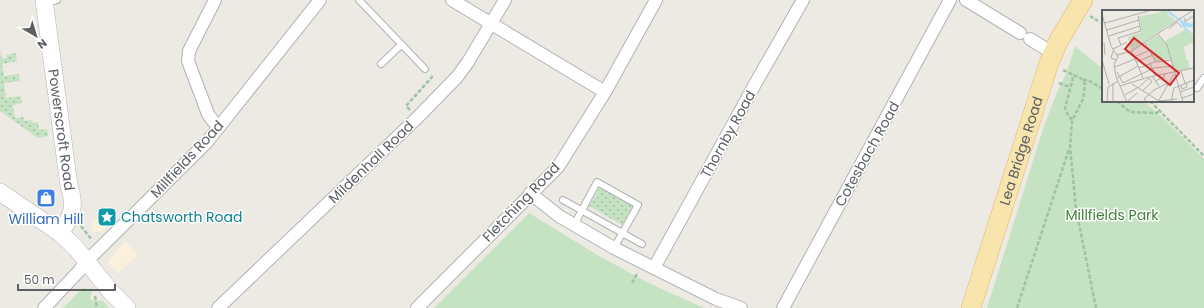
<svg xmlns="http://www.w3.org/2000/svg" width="1204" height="308" viewBox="0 0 1204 308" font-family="Poppins,sans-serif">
<defs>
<pattern id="garden-dots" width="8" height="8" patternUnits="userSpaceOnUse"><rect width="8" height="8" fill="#c5e3c2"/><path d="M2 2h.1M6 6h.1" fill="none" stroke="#a3bba1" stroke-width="1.8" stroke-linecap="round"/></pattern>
</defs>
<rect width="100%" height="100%" fill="#edeae4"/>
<g fill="#fbf0db">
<path d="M114,215L115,217L102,231L93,232L91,220Z"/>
<path d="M125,241L138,254L118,273L109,265V260Z"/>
</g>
<g fill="#c5e3c2">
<path d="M1075,46L1103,69V101H1144L1164,119L1204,159V308H987L1043,129L1053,102L1068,69Z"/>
<path d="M529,213L599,256L649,283L704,308H434Z"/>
<path d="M83,288L92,289L90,300L103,301L109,308H63Z"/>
</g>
<g fill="url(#garden-dots)">
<path d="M0,50L2,59L7,58L6,55L16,53L17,61L2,64L4,76L19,74L20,81L4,83L6,98L21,96L22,103L13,105L15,118L24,117L25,121L32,120L33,123L38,122L39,130L47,129L48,136L38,138L0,111Z"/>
<path d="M600,187L633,206L622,225L589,206Z"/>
</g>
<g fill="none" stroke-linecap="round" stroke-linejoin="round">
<defs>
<g id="lane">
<path d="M359,0L425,69"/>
<path d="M45,4L57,0"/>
<path d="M381,64L401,45"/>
<path d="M1197,88L1204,78"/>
<path d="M563,200L642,244"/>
<path d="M574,225L597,182L638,205L614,248"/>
</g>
<g id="street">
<path d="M215,0L189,51L188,61L208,114L213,121L219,127"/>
<path d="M452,0L605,92"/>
<path d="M966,0L1020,33"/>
<path d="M1030,39L1053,53"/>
<path d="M530,193L559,216L614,248L716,299L741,308"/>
<path d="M654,268L754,86L803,0"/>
<path d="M44,308L79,271L92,256L207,142L320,0"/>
<path d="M218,308L417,118L457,77L468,62L505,0"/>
<path d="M417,308L558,167L605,92L656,0"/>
<path d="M783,308L950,0"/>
</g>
<g id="secondary">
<path id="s1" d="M44,0L69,186C76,206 72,217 60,233"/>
<path d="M0,192L60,233L76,248L111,292L127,308"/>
</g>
<g id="primary">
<path id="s2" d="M971,308L1049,63L1059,40L1083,0"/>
</g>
</defs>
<use href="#lane" stroke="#afb2b5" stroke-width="8"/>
<use href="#street" stroke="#afb2b5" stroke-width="14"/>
<use href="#secondary" stroke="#b0b4b8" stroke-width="18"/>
<use href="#primary" stroke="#e6b464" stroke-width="20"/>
<g stroke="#9cc4a3" stroke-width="2.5" stroke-dasharray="4 2" stroke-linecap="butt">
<path d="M1090,16L1098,21"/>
<path d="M1063,70L1080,78L1083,80L1085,84L1083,99L1072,121L1070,147L1076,209L1096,308"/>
<path d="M1083,80H1088L1103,89"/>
<path d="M1059,83L1070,87"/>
<path d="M1117,101L1130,112L1156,113L1161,111"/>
<path d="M1150,101L1204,156"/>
<path d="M410,110L406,106L432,77L430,75"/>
<path d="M1072,120L1068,115L1065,108L1074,74"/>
<path d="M81,226L92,240"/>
<path d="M632,283L638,272"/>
<path d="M95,296L97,308"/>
<path d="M1017,308L1069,149"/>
</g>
<use href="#lane" stroke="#fff" stroke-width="6"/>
<use href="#street" stroke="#fff" stroke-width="12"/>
<use href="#secondary" stroke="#fff" stroke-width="17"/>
<use href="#primary" stroke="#f8e4ad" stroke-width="19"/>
</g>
<defs>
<symbol id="shop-square" viewBox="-11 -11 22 22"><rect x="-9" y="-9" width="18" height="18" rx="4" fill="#3f7fe0" stroke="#fff"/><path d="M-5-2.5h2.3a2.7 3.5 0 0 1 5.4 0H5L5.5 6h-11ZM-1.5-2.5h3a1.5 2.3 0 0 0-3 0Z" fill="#fff"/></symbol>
<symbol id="sight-square" viewBox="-11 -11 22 22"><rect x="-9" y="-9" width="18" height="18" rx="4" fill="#0f9aa8" stroke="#fff"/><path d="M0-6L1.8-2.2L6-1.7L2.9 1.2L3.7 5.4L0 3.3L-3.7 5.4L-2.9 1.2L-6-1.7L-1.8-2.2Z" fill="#fff"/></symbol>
</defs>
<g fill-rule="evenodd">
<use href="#shop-square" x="35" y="187" width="22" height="22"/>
<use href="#sight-square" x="96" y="206" width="22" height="22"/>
</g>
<g text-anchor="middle" stroke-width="3" stroke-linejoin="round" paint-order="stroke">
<g font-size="14" fill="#5c6063" stroke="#fff">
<text dy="5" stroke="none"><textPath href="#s1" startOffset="131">Powerscroft Road</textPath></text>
<text transform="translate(728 134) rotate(-61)" y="5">Thornby Road</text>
<text dy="5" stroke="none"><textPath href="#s2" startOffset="165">Lea Bridge Road</textPath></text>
<text transform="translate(867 154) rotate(-61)" y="5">Cotesbach Road</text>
<text transform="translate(187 159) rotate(-47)" y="5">Millfields Road</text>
<text transform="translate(371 162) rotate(-44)" y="5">Mildenhall Road</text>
<text transform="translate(521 202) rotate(-46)" y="5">Fletching Road</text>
</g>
<g font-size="14" fill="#40823c" stroke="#fff">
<text x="1112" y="220">Millfields Park</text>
</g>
<g font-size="14" fill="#0d838f" stroke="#fff" text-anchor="start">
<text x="121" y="222">Chatsworth Road</text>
</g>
<g font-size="14" fill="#366cbe" stroke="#fff">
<text x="46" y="224">William Hill</text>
</g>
</g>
<g transform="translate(1102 10)">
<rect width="92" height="92" fill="#edeae4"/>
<path d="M59,0H65L66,5L74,10L29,41L26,27L40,22L37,6L57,3ZM83,20L92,25V32L81,37L85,50L88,51L86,53L88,59L73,61L63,31ZM56,25L64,34L69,49L54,51L44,33Z" fill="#c5e3c2"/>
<path d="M66,0L82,12L92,14V17H83L92,24L83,20L77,10L67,4Z" fill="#a9def8"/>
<path fill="none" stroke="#afafac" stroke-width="1" d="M0,4L9,36L16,47L12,54L14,67L25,92M83,8V12L92,5M78,9L91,0M3,13L50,0M67,19L75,12L80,17M5,20L37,10M56,24L65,35L81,92M7,26L38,16M2,33L3,45M43,33L54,52M19,35L16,28L39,21L36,6M11,39L25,32M11,41L9,48L14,50M30,42L41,68M15,45L30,41L79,8M32,47L48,40M0,50L7,74M34,52L51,45M48,53L53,66M13,57L33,49M37,58L52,52L70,50M79,61L83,73M15,62L21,73M50,66L57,76M15,68L36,56M53,71L62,67L63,63M21,73L52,58L72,56M30,74L57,91L75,89M79,75L80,79L85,77L84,73M18,76L47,67L92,58M36,78L47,68L50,72L40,81M78,82L92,77M23,85L35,78M80,88L92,84M26,91L35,83M5,92L6,77L16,71M11,92V73M45,92L42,89L52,80L66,73M56,92L72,64M69,92L72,78L92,70"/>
<path fill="#d62828" fill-opacity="0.15" stroke="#d62828" stroke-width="2" d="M32,28L77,63L68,75L23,39Z"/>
<rect width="92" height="92" fill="none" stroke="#5c6063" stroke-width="2"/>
</g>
<g transform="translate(36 36) rotate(142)" stroke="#ffffff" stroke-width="3" paint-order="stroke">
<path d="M0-3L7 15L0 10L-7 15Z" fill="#5c6063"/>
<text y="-6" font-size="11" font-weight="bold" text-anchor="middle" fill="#5c6063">N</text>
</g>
<path d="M18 284v6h97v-6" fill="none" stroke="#5c6063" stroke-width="2"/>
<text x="24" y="284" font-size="12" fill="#5c6063" stroke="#ffffff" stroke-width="3" paint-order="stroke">50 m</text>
</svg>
